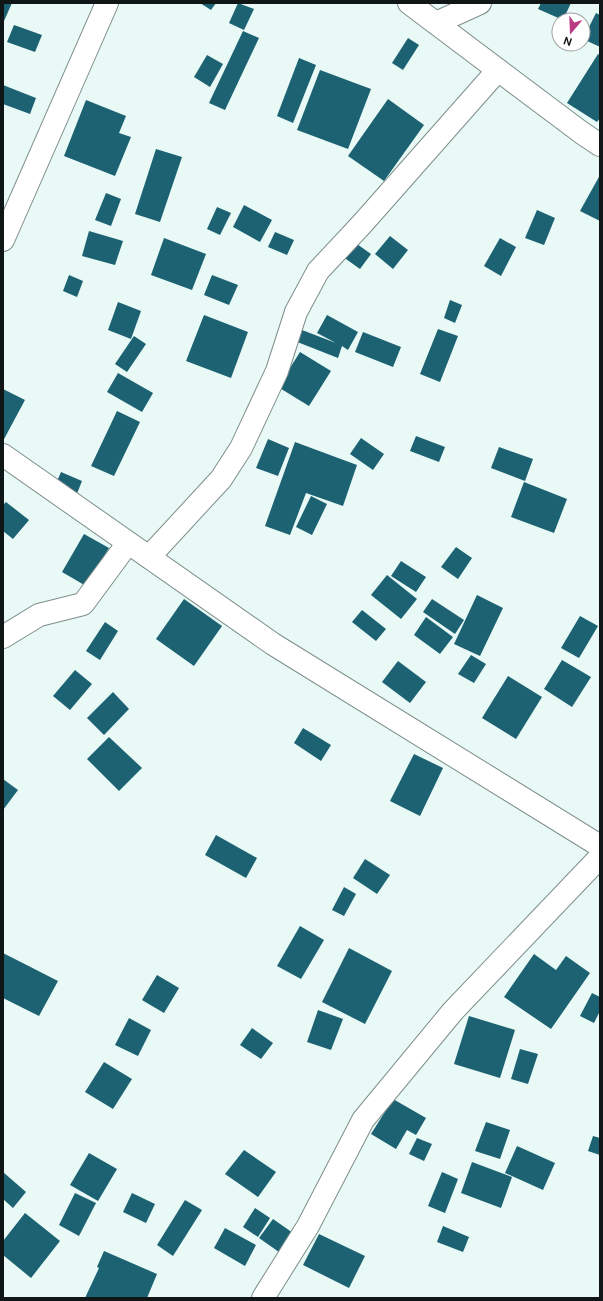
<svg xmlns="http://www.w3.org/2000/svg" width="603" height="1301" viewBox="0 0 603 1301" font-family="'DM Sans',sans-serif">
<rect width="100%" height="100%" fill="#e8f9f6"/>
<g fill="#1c6272">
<path d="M3,3H12L4,21L3,20Z"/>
<path d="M200,3H216L211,10Z"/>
<path d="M238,3L254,9L244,30L229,23Z"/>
<path d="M541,3H571L563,20L538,9Z"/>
<path d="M596,13L600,15V47L583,39Z"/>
<path d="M14,25L42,35L35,52L7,42Z"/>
<path d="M243,31L259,38L225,110L209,103Z"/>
<path d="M408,38L419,45L403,70L392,63Z"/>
<path d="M598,54L600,55V118L597,122L567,103Z"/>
<path d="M207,55L223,64L210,87L194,77Z"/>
<path d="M299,58L316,65L293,123L277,116Z"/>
<path d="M320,70L371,89L348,149L297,130Z"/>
<path d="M3,85L36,98L30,114L3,104Z"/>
<path d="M388,99L424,125L384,181L348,156Z"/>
<path d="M86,100L126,116L119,133L131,137L115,176L64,156Z"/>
<path d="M156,149L182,157L160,222L135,214Z"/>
<path d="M600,175V221L580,211Z"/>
<path d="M106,193L121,199L111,226L95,220Z"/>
<path d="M244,205L272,220L260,242L233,227Z"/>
<path d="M217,207L231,213L220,235L207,229Z"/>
<path d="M537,210L555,218L544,245L525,238Z"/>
<path d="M89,231L123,241L115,265L82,256Z"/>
<path d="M275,232L294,240L287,255L268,247Z"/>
<path d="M390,236L408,250L393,269L375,254Z"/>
<path d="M164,238L206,254L192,290L151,275Z"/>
<path d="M500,238L516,247L501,276L484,266Z"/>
<path d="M350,239L371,254L360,269L339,254Z"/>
<path d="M69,275L83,281L77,297L63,291Z"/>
<path d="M212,275L238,285L229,305L204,295Z"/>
<path d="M450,300L462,305L455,323L444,318Z"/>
<path d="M118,302L141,311L131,339L108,330Z"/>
<path d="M204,315L248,332L231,378L186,361Z"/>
<path d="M327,315L358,332L348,350L342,346L338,358L277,334L281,322L336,343L317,333Z"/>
<path d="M438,329L458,336L440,382L420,374Z"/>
<path d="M363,332L401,347L393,367L355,352Z"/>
<path d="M134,336L146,344L127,372L115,364Z"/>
<path d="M300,352L331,371L309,406L278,387Z"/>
<path d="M118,373L153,393L142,412L107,392Z"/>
<path d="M3,389L25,400L3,441Z"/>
<path d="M117,411L140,422L114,476L91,466Z"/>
<path d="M416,436L445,447L439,462L410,451Z"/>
<path d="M361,438L384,454L373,470L350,454Z"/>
<path d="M268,439L289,448L278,476L256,468Z"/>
<path d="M295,442L357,465L343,506L306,493L290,535L265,526Z"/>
<path d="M499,447L533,459L525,481L491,468Z"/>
<path d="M61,472L82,481L76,496L55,486Z"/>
<path d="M524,482L567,499L554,533L511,517Z"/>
<path d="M311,496L327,504L312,535L296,527Z"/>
<path d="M6,502L29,520L13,539L3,531V505Z"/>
<path d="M84,534L109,548L86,586L62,572Z"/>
<path d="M456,547L472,558L458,579L441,567Z"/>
<path d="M401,561L426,577L416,592L391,576Z"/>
<path d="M387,575L417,599L401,619L371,595Z"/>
<path d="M477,595L503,608L480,656L454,644Z"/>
<path d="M184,599L222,626L194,666L156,639Z"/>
<path d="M432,599L464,620L455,634L423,612Z"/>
<path d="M362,610L386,629L376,641L352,622Z"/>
<path d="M580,616L598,626L579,658L561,648Z"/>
<path d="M426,617L453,637L440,654L414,635Z"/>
<path d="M105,622L118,631L100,660L86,651Z"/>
<path d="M471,655L486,664L474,683L458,674Z"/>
<path d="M562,660L591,677L572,707L544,689Z"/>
<path d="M398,661L426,682L410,703L382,682Z"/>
<path d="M75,670L92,684L70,710L53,696Z"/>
<path d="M508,676L542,697L516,739L482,718Z"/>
<path d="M113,692L129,709L104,735L87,718Z"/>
<path d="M303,728L331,745L321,761L294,743Z"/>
<path d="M109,737L142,768L119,791L87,759Z"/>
<path d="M414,754L443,768L420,816L390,801Z"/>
<path d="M3,779L18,790L3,810Z"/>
<path d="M216,835L257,858L246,878L205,855Z"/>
<path d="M365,859L390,875L377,894L353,878Z"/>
<path d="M344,887L356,894L344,916L332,910Z"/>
<path d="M300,926L324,940L301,979L277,966Z"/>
<path d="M349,948L392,971L365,1024L322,1002Z"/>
<path d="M3,953L58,981L39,1016L3,998Z"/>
<path d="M534,954L556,970L566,956L590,973L551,1029L504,997Z"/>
<path d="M157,975L179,988L164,1013L142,1000Z"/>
<path d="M592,993L600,997V1011L594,1023L580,1016Z"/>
<path d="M318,1010L343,1019L331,1050L307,1042Z"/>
<path d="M469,1016L515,1030L500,1078L454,1064Z"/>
<path d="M129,1018L151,1030L138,1056L115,1045Z"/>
<path d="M252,1028L273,1043L261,1059L240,1045Z"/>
<path d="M520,1049L538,1054L528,1084L511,1079Z"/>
<path d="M104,1062L132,1079L113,1109L85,1092Z"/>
<path d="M393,1099L426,1118L416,1135L407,1130L396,1149L371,1134Z"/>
<path d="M486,1122L510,1130L500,1159L475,1151Z"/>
<path d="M593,1136L600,1138V1155L588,1151Z"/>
<path d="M417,1138L432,1144L424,1161L409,1154Z"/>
<path d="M517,1146L555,1163L543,1190L505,1173Z"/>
<path d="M244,1150L276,1172L258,1197L225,1174Z"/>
<path d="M89,1153L117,1169L98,1201L70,1185Z"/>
<path d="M472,1162L512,1177L501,1208L461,1193Z"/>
<path d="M3,1172L26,1192L13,1208L3,1199Z"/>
<path d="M442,1172L458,1179L445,1213L428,1206Z"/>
<path d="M75,1193L96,1203L79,1236L59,1225Z"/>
<path d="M132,1193L155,1204L146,1223L123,1212Z"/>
<path d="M185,1200L202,1210L173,1256L157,1245Z"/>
<path d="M255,1208L270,1218L258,1237L243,1227Z"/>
<path d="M25,1213L60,1241L31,1278L3,1255V1241Z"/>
<path d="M273,1219L293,1233L279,1252L259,1238Z"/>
<path d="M443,1226L469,1237L463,1252L437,1242Z"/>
<path d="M225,1228L256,1245L245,1266L214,1248Z"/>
<path d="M319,1234L365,1256L349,1288L303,1265Z"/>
<path d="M104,1251L157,1274L147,1298H85L99,1268L97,1267Z"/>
</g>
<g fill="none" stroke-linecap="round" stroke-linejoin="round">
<defs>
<g id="minor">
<path d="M409,3L582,133L600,145"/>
<path d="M436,23L480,3"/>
<path d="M3,240L107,3"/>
<path d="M3,455L273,644L600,846"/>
<path d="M149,557L221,479L241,448L277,371L296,312L318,271L362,224L498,70"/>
<path d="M3,637L39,615L83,604L128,543"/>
<path d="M263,1298L308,1226L363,1120L453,1011L600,857"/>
</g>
</defs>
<use href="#minor" stroke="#7e8e8b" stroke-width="24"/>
<use href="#minor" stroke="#fff" stroke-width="22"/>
</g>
<rect width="603" height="1301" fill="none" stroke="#101615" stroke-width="8"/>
<g transform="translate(571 32) rotate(199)"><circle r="19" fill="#ffffff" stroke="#9fa2a1"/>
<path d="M0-3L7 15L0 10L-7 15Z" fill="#ba3984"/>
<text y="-6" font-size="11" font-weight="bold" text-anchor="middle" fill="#101615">N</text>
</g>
</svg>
